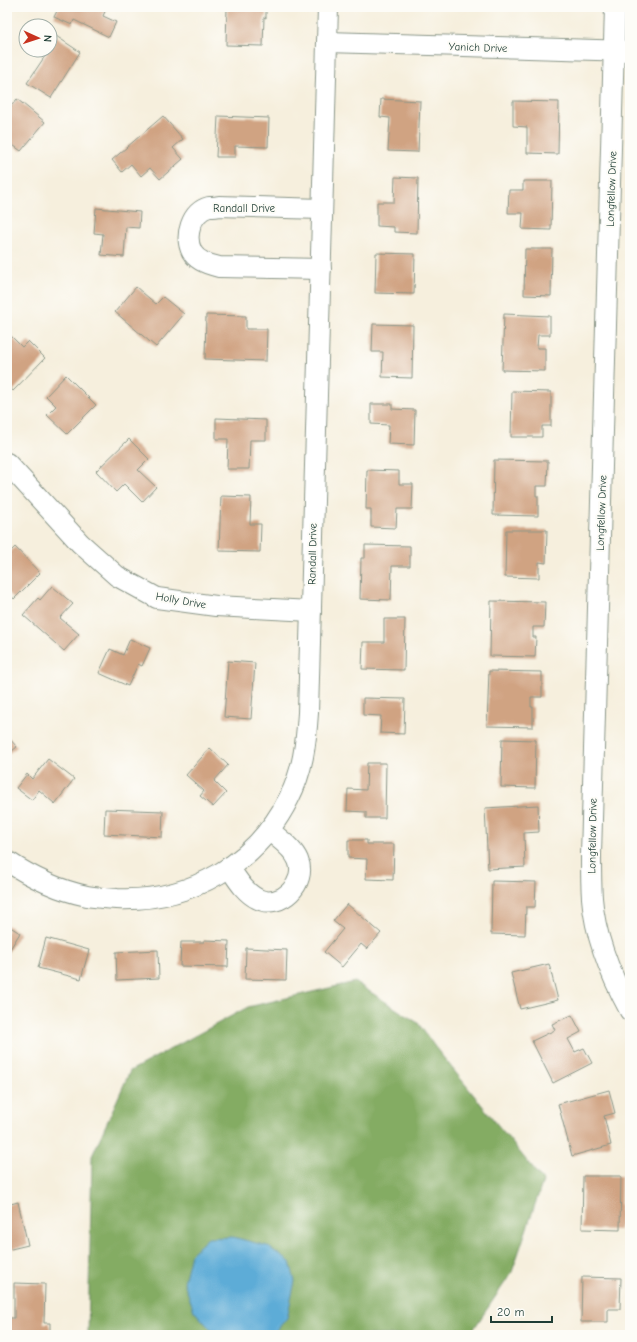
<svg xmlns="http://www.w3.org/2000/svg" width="637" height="1342" viewBox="0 0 637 1342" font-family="'Comic Neue',sans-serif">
<rect width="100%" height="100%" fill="#fdfcf7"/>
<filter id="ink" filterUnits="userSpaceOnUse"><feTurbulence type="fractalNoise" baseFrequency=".025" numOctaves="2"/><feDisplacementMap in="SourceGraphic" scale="8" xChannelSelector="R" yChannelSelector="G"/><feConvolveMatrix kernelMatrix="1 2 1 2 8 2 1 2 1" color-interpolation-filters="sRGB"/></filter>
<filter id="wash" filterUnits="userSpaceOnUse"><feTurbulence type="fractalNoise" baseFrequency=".012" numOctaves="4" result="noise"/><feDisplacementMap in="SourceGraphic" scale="16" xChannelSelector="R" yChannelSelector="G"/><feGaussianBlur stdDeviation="0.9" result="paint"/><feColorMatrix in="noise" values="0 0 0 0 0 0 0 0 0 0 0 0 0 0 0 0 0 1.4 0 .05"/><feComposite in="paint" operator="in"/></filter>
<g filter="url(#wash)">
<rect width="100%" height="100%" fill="#f6efdd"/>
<path fill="#84ac63" stroke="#52744c" d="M355,982L418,1023L435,1047L543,1181L512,1272L473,1330L471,1335H88L92,1156L130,1071L248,1007Z"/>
<path fill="#5dacd7" stroke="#3e7486" d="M233,1237L267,1246L290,1262L295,1281L287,1318L275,1332L241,1335L212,1331L194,1311L184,1282L191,1254L208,1238Z"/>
<g id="blocks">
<g fill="#d0a382">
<path d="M59,7H107L103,16L116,22L109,37L74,20L72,25L54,17Z"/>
<path d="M227,7H266V18L264,17L263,46L226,45Z"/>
<path d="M50,32L80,52L51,98L27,83L47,53L42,50H50Z"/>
<path d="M17,99L45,122L21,151L10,143L7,147V111Z"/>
<path d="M381,99L420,101L418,152L388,151L390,118L380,117Z"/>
<path d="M513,101L559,102L558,154L527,153V127L513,126Z"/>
<path d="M163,116L183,139L173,148L183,159L160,179L150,168L141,176L131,164L122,172L112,160Z"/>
<path d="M218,116L269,118L268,147L235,146V157H216Z"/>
<path d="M395,177L418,178L417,233L394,232V227L377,226V202H394Z"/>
<path d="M523,181H552L551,230L522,229L523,213H508L509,190H523Z"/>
<path d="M96,208L140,212L139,228L126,227L124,257L101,255L103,234L94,233Z"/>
<path d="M525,249H552L551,296L524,295Z"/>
<path d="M376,253L415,254L414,294L375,293Z"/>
<path d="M136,287L156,304L163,297L184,314L156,347L115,312Z"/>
<path d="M504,314L550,316V335H538L537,348H545V371L502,370Z"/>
<path d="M206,315L246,316V329H267L266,361L205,359Z"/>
<path d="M373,324L413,325L412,378L382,377L383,352H372Z"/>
<path d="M7,332L22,347L28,341L45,358L13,391L7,385Z"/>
<path d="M66,375L96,405L67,434L47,415L56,406L46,396Z"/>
<path d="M512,391L551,392V426H542V437H511Z"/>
<path d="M371,404H392V409L415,410L414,445L388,444L389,425L371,424Z"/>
<path d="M216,418L266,420V440H250L249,469H227L228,439H216Z"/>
<path d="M129,439L149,459L138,470L156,487L142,502L124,484L116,492L96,471Z"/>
<path d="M494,460L548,461L547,486H536V496H538V516L493,515Z"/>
<path d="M367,470L399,471V484H413L412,509H397L396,528L371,527V509H366Z"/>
<path d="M221,496L251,497L250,524H261L260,552L219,551Z"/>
<path d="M506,530H547L546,563L539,562V578L505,577Z"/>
<path d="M365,545L410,546V566H392L391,600L360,599L361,558H365Z"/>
<path d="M15,547L40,573L14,599L7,591V549L10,552Z"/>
<path d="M52,586L73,604L60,618L79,634L64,651L23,615L38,598L40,600Z"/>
<path d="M491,601L545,602L544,627H533V637H536L535,657L490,656Z"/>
<path d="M384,619H405L404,670L362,669L363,642H384Z"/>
<path d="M130,639L150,648L142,666L138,664L128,686L99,673L110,649L123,655Z"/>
<path d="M228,661L255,663L251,719L224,717Z"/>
<path d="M489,671L542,672V697H531V707H533V727L487,726Z"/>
<path d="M363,698L405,699L404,734L380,733L381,716L363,715Z"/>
<path d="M7,736L17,747L7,755Z"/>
<path d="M502,739L536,740L535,788L501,787Z"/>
<path d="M210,748L228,765L214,781L226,793L213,807L200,796L204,791L186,775Z"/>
<path d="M48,759L74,779L55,804L39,790L32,800L16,788L27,774L32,779Z"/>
<path d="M367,763H386L385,818H366V812L347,811L348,789L366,790Z"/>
<path d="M538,805L539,832L524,833L525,867L488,869L485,808Z"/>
<path d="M105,809L163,811L162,837L104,834Z"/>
<path d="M348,840H367V844H394L393,880L366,879L367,859L348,858Z"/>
<path d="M492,881L536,882L535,907H526L525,935L491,934Z"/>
<path d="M347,904L381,933L367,949L361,944L342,967L324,952L343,929L333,921Z"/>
<path d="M7,925L20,933L7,954Z"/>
<path d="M46,938L89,950L81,979L38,968Z"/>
<path d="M204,940L229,941L228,967L180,966L181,942H204Z"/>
<path d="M246,948L287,950L286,980L245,979Z"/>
<path d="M158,950L159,978L117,980L116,952Z"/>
<path d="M549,964L558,1000L520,1009L511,973Z"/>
<path d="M572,1015L581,1032L568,1039L575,1052L584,1048L592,1063L553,1083L532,1041L555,1030L552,1024Z"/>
<path d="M609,1090L615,1113L604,1116L611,1145L572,1156L558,1104Z"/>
<path d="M583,1176H621L620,1230L582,1229Z"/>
<path d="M18,1202L28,1245L7,1250V1205Z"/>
<path d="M582,1277L621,1278L620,1309H608V1322H581Z"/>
<path d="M14,1283L45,1284L44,1323H50V1335H7V1318H14Z"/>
</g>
</g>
</g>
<g filter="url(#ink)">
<use href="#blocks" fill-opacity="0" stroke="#8a9688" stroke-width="1"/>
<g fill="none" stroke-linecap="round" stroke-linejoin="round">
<defs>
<g id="minor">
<path d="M615,7L591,855C591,869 591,884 592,898C595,938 611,976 630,1011"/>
<path d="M327,42L630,51"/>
<path d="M321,269L219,267C210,265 197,261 192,252C184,236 191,212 209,207C212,207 216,207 219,206L322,209"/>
<path d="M7,463L80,543L117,576L157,598L216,606L311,611"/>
<path d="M7,861C31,877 58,890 87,896C96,898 107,898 117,899C190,902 256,864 289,798C303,771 306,743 308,713L328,7"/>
<path d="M229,867C237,879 245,893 258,899C280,910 308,883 298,860C293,848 279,839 269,830"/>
</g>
</defs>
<use href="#minor" stroke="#8a9688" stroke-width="22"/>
<use href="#minor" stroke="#fff" stroke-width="20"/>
</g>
</g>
<g text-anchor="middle" stroke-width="4" stroke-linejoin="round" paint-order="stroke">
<g font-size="11" fill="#1f3d34" stroke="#fdfcf7">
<text transform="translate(478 47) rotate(2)" y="4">Yanich Drive</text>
<text transform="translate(611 189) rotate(-88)" y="4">Longfellow Drive</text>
<text x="244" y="212">Randall Drive</text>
<text transform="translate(601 513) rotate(-88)" y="4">Longfellow Drive</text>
<text transform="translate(312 554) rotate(-89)" y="4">Randall Drive</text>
<text transform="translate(181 600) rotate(10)" y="4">Holly Drive</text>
<text transform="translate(592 836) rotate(-89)" y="4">Longfellow Drive</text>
</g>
</g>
<rect width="637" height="1342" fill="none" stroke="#fdfcf7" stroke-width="24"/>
<g transform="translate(38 38) rotate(93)"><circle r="19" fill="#fdfcf7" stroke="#a4b0a9"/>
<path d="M0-3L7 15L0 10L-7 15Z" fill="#c8321e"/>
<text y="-6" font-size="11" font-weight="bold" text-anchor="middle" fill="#1f3d34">N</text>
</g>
<path d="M491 1316v6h61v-6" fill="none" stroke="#1f3d34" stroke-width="2"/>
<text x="497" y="1316" font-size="12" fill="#1f3d34" stroke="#fdfcf7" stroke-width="3" paint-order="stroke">20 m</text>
</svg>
